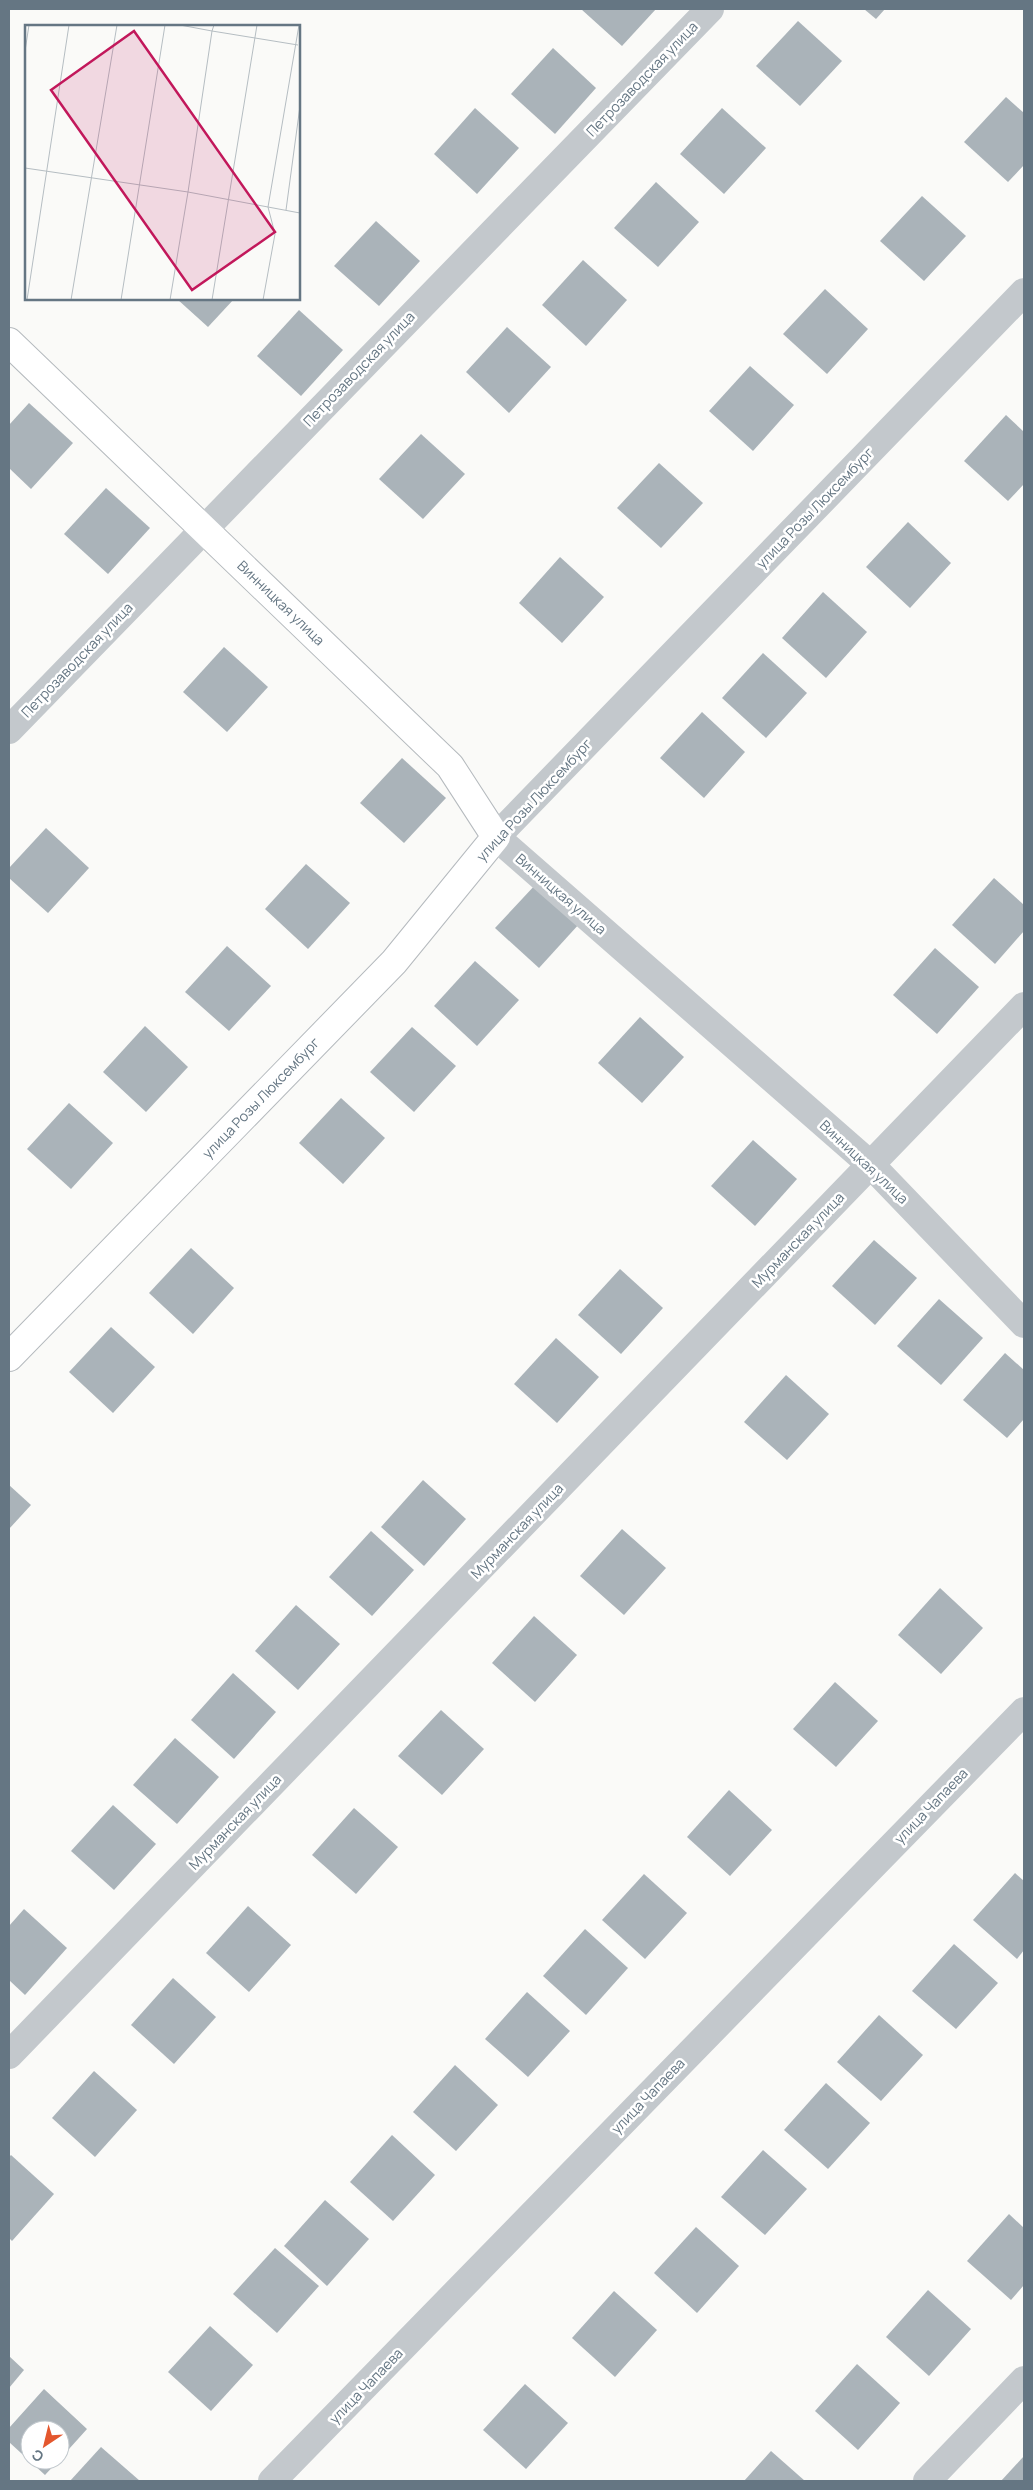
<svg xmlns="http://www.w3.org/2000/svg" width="1033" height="2490" viewBox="0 0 1033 2490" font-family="Manrope,sans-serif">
<rect width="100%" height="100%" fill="#fafaf8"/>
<g fill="#aab3b9">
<path d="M581,9H656L622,46Z"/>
<path d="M864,9H885L876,19Z"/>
<path d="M798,21L842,61L800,106L756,66Z"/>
<path d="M553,48L596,88L555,134L511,94Z"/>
<path d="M1006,97L1024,113V165L1008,182L964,142Z"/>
<path d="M475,108L519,148L477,194L434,154Z"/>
<path d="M722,108L766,148L724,194L680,154Z"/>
<path d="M656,182L699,222L658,267L614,228Z"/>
<path d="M922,196L966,236L924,281L880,241Z"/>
<path d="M376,221L420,261L379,306L334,266Z"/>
<path d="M583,260L627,300L586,346L542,305Z"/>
<path d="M825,289L868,329L827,374L783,334Z"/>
<path d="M177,299H234L208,327Z"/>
<path d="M299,310L343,350L301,396L257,356Z"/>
<path d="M507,327L551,367L509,413L466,372Z"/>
<path d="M750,366L794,405L753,451L709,411Z"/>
<path d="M29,403L73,443L31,489L9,468V425Z"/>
<path d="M1006,415L1024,432V484L1008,501L964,461Z"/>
<path d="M421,434L465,474L423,519L379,479Z"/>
<path d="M659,463L703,503L661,548L617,508Z"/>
<path d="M106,488L150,528L108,574L64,534Z"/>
<path d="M908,522L951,563L910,608L866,567Z"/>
<path d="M560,557L604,597L562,643L519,603Z"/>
<path d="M823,592L867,632L826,678L782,638Z"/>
<path d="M224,647L268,687L227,732L183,692Z"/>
<path d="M763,653L807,693L766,738L722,698Z"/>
<path d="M702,712L745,752L704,798L660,758Z"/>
<path d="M402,758L446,798L404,843L360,803Z"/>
<path d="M46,828L89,868L48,913L9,878V868Z"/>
<path d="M306,864L350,903L308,949L265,909Z"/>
<path d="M994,878L1024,905V931L995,964L952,925Z"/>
<path d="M537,883L580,923L539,968L495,928Z"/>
<path d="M227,946L271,986L229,1031L185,992Z"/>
<path d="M935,948L979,987L937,1034L893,995Z"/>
<path d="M475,961L519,1000L477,1046L434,1006Z"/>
<path d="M640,1017L684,1057L642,1103L598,1063Z"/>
<path d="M145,1026L188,1067L146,1112L103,1072Z"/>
<path d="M412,1027L456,1066L414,1112L370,1072Z"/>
<path d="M341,1098L385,1138L343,1184L299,1143Z"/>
<path d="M69,1103L113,1143L71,1189L27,1149Z"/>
<path d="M753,1140L797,1179L755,1226L711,1186Z"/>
<path d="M874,1240L917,1278L875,1325L832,1286Z"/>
<path d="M191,1248L234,1288L193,1334L149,1293Z"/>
<path d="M620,1269L663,1308L621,1354L578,1315Z"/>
<path d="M939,1299L983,1338L941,1385L897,1346Z"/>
<path d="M111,1327L155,1367L113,1413L69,1372Z"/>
<path d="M556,1338L599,1377L557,1423L514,1384Z"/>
<path d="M1005,1353L1024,1370V1419L1007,1438L963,1400Z"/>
<path d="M786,1375L829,1414L787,1460L744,1422Z"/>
<path d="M423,1480L466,1519L424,1566L381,1527Z"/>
<path d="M9,1485L31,1505L9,1529Z"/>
<path d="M622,1529L666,1568L624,1615L580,1576Z"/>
<path d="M371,1531L414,1570L372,1616L329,1577Z"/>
<path d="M940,1588L983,1628L941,1674L898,1635Z"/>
<path d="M296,1605L340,1644L298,1690L255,1651Z"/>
<path d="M534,1616L577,1655L535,1702L492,1663Z"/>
<path d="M233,1673L276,1712L234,1759L191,1720Z"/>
<path d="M835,1682L878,1721L836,1767L793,1729Z"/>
<path d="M441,1710L484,1749L442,1795L398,1756Z"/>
<path d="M175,1738L219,1777L177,1824L133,1785Z"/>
<path d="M729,1790L772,1830L730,1876L687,1837Z"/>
<path d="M113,1805L156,1844L114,1890L71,1851Z"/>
<path d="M354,1808L398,1847L356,1894L312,1855Z"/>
<path d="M1015,1873L1024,1881V1950L1017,1959L973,1920Z"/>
<path d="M644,1874L687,1913L645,1959L602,1920Z"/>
<path d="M248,1906L291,1945L249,1992L206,1953Z"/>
<path d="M24,1909L67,1948L25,1995L9,1980V1926Z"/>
<path d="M585,1929L628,1968L586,2015L543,1976Z"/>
<path d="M954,1944L998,1983L956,2029L912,1991Z"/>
<path d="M173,1978L216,2017L174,2064L131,2025Z"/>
<path d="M527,1992L570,2031L528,2077L485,2039Z"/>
<path d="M879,2015L923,2055L881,2101L837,2062Z"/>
<path d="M455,2065L498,2105L456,2151L413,2112Z"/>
<path d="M94,2071L137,2110L95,2157L52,2118Z"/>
<path d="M826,2083L870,2123L828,2169L784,2130Z"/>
<path d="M392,2135L435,2175L393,2221L350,2182Z"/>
<path d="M763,2150L807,2189L765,2235L721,2197Z"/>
<path d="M11,2155L54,2194L12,2241L9,2238V2157Z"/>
<path d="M325,2200L369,2239L327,2286L284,2246Z"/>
<path d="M1009,2214L1024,2228V2285L1011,2300L967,2261Z"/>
<path d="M696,2227L739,2266L697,2313L654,2273Z"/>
<path d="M275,2248L319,2286L277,2333L233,2294Z"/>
<path d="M928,2290L971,2329L929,2376L886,2337Z"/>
<path d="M614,2291L657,2330L615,2377L572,2338Z"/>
<path d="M210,2326L253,2365L211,2411L168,2372Z"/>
<path d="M9,2356L24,2370L9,2388Z"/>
<path d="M857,2364L900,2403L858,2450L815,2411Z"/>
<path d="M525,2384L568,2423L526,2469L483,2430Z"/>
<path d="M44,2389L87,2429L60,2459V2430H30V2460H59L45,2475L9,2442V2428Z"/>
<path d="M101,2447L140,2481H70Z"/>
<path d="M771,2451L805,2481H744Z"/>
<path d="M1024,2456V2481H1001Z"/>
</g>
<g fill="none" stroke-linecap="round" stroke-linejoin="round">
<defs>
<path id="major" d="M9,342L450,766L496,837L394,962L9,1357"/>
</defs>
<use href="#major" stroke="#b5babe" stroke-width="30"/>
<g stroke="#c3c8cc" stroke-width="28">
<path d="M1024,292L496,837L871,1165L1024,1324"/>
<path d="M9,730L710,9"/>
<path d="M9,2055L1024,1006"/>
<path d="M272,2481L1024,1711"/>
<path d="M927,2481L1024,2380"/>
</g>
<use href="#major" stroke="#fff" stroke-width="28"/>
</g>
<g text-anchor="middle" stroke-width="5" stroke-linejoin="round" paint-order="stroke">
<g font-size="14" fill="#657683" stroke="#fff">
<text transform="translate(642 79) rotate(-46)" y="5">Петрозаводская улица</text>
<text transform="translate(359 369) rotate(-46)" y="5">Петрозаводская улица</text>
<text transform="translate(815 508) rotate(-46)" y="5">улица Розы Люксембург</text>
<text transform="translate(281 603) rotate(44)" y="5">Винницкая улица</text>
<text transform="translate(77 660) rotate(-46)" y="5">Петрозаводская улица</text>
<text transform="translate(534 800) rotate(-47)" y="5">улица Розы Люксембург</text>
<text transform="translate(561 894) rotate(41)" y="5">Винницкая улица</text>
<text transform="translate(261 1098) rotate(-46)" y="5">улица Розы Люксембург</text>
<text transform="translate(864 1162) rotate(43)" y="5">Винницкая улица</text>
<text transform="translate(798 1240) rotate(-46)" y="5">Мурманская улица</text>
<text transform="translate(517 1531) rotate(-46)" y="5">Мурманская улица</text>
<text transform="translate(931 1806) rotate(-46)" y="5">улица Чапаева</text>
<text transform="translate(235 1822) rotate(-46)" y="5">Мурманская улица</text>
<text transform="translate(648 2096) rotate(-46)" y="5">улица Чапаева</text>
<text transform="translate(366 2386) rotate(-46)" y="5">улица Чапаева</text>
</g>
</g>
<g transform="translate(25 25)">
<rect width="275" height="275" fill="#fafaf8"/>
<path fill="none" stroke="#b5bdc2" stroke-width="1" d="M155,0L187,6L163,167L275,188M189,0L187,6L273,20M0,26L4,0M0,143L163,167L145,275M261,185L275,81M2,275L44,0M46,275L92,0M96,275L140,0M187,275L232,0M238,275L250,209L243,182L274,0"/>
<path fill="#c2185b" fill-opacity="0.15" stroke="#c2185b" stroke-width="2.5" d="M109,6L250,207L167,265L26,65Z"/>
<rect width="275" height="275" fill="none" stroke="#657683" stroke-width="2.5"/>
</g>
<rect width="1033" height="2490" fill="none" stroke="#657683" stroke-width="20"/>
<g transform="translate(45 2445) rotate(215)"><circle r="24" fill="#ffffff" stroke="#c1c8cd"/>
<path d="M0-4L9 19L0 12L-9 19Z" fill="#e4572e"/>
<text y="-8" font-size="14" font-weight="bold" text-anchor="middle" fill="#657683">С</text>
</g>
</svg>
